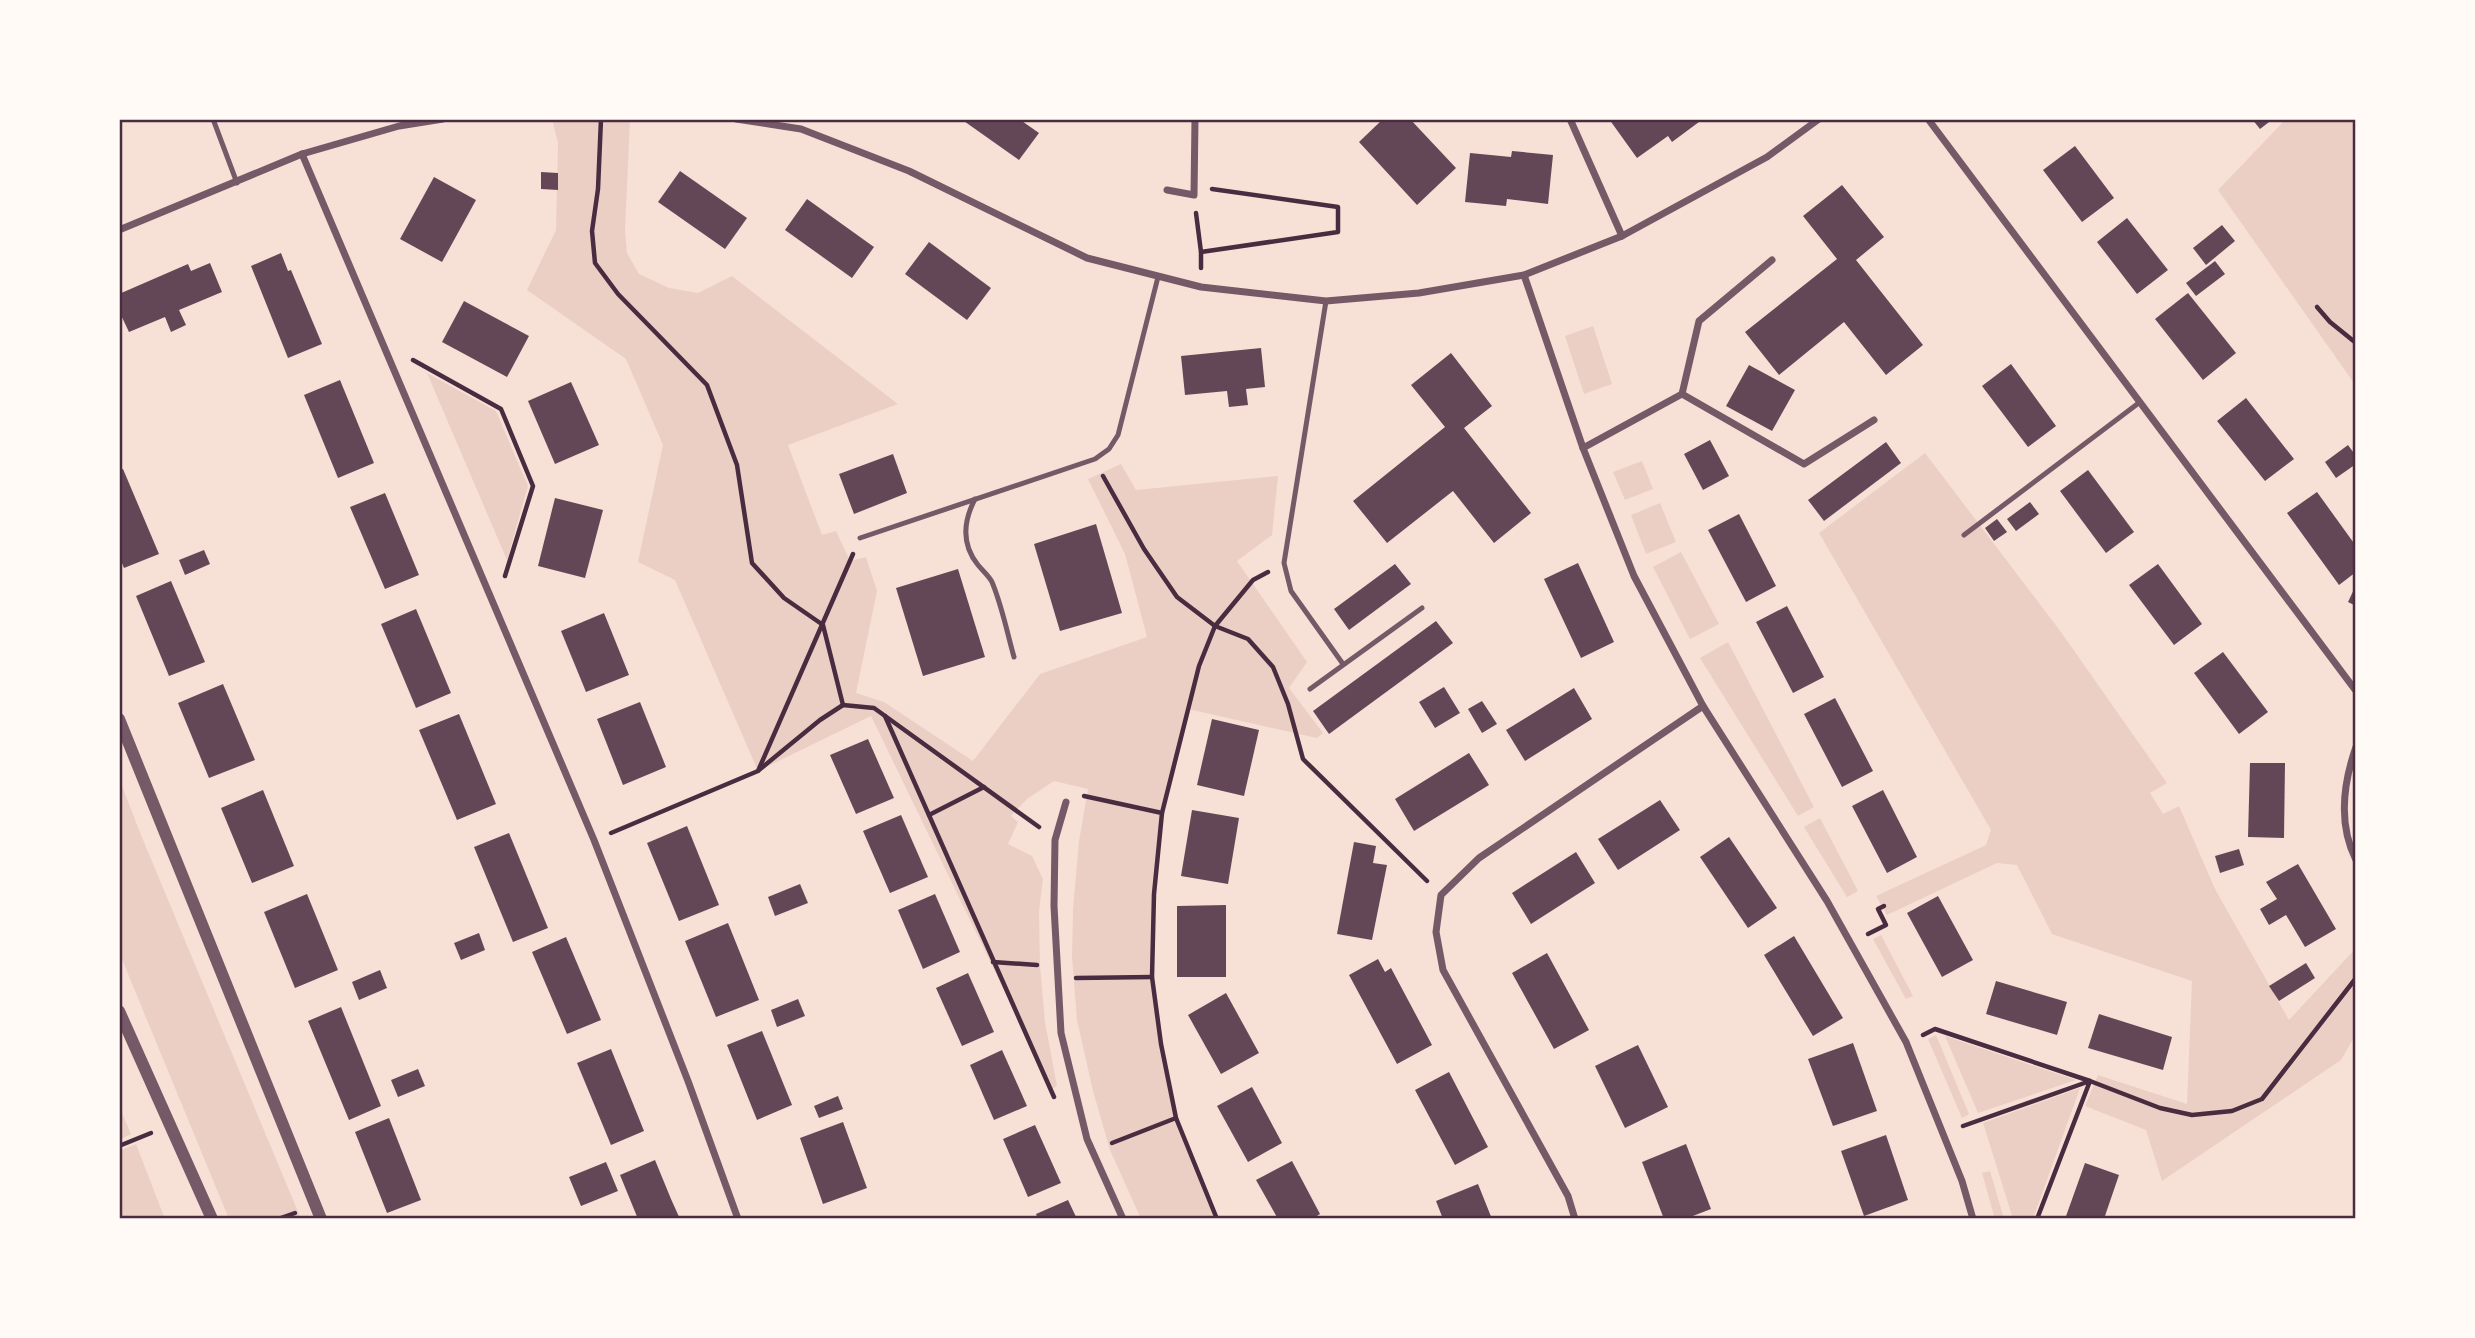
<svg xmlns="http://www.w3.org/2000/svg" width="2475" height="1338" viewBox="0 0 2475 1338" font-family="'Noto Serif',serif">
<rect width="100%" height="100%" fill="#f7e1d7"/>
<g fill="#ebcfc5">
<path d="M552,119H630L625,231L627,253L639,274L669,288L698,293L732,276L898,404L788,445L822,535L836,531L850,561L866,557L877,591L856,693L884,702L973,761L1040,674L1147,637L1125,554L1088,479L1121,464L1136,490L1278,476L1272,535L1237,561L1307,662L1289,688L1323,733L1317,738L1188,709L1162,813L1154,894L1152,977L1161,1044L1176,1118L1217,1219H1141L1110,1150L1093,1091L1077,1020L1072,957L1073,909L1079,841L1088,789L1054,781L1027,799L1011,816L1018,822L1008,844L1032,856L1043,879L1039,912L1040,966L1045,1022L1057,1086L1052,1089L871,716L758,771L675,580L638,562L663,445L626,359L527,290L556,230L558,143Z"/>
<path d="M2286,119H2356V386L2218,190Z"/>
<path d="M1593,326L1612,384L1584,394L1565,336Z"/>
<path d="M427,373L496,411L528,486L507,560Z"/>
<path d="M1925,453L2061,632L2167,783L2150,793L2163,814L2179,806L2215,889L2289,1020L2356,948V1034L2341,1060L2162,1181L2146,1130L2085,1106L2098,1075L2187,1104L2192,981L2052,934L2017,865L1997,863L1887,915L1876,896L1986,845L1991,830L1819,533Z"/>
<path d="M1642,461L1653,489L1625,500L1613,472Z"/>
<path d="M1660,503L1676,542L1646,554L1631,515Z"/>
<path d="M1681,552L1719,624L1690,639L1653,567Z"/>
<path d="M1728,642L1814,807L1798,816L1700,658Z"/>
<path d="M119,778L141,835L301,1219H229L119,952Z"/>
<path d="M1820,818L1858,891L1847,897L1804,827Z"/>
<path d="M1881,935L1913,996L1906,999L1873,939Z"/>
<path d="M1936,1035L1969,1114L1962,1118L1928,1039Z"/>
<path d="M1945,1036L2076,1080L1978,1113Z"/>
<path d="M2080,1088L2033,1219H2013L1983,1123Z"/>
<path d="M119,1106L131,1134L119,1140Z"/>
<path d="M136,1144L165,1219H119V1151Z"/>
<path d="M1990,1171L2004,1219H1995L1982,1173Z"/>
</g>
<g fill="#644757">
<path d="M961,119H1019L1039,133L1019,160Z"/>
<path d="M1383,119H1410L1456,168L1417,205L1359,142Z"/>
<path d="M1609,119H1703L1672,142L1668,136L1637,158Z"/>
<path d="M2252,119H2273L2260,129Z"/>
<path d="M2075,146L2114,198L2082,222L2043,170Z"/>
<path d="M1512,151L1553,155L1548,204L1507,199L1506,206L1465,202L1470,153L1511,157Z"/>
<path d="M680,171L747,218L725,249L658,202Z"/>
<path d="M541,172L558,173V190L541,189Z"/>
<path d="M434,177L476,200L442,262L400,239Z"/>
<path d="M1842,185L1884,237L1856,260L1923,345L1886,375L1844,322L1779,375L1745,332L1837,259L1803,216Z"/>
<path d="M807,199L874,247L852,278L785,230Z"/>
<path d="M2127,218L2168,270L2137,294L2097,242Z"/>
<path d="M2222,225L2235,241L2206,265L2193,248Z"/>
<path d="M929,242L991,288L967,320L905,274Z"/>
<path d="M281,253L288,271L291,270L322,344L288,358L251,266Z"/>
<path d="M2215,261L2225,274L2196,296L2186,283Z"/>
<path d="M210,263L222,292L179,310L186,325L171,332L165,317L129,332L119,311V294L188,264L191,271Z"/>
<path d="M2188,293L2236,353L2203,380L2155,319Z"/>
<path d="M464,301L529,336L507,377L442,342Z"/>
<path d="M1261,348L1265,387L1246,389L1248,405L1229,407L1227,391L1185,395L1181,356Z"/>
<path d="M1451,353L1492,406L1464,428L1531,513L1494,543L1453,491L1387,543L1353,501L1445,427L1411,385Z"/>
<path d="M2011,364L2056,426L2028,447L1982,386Z"/>
<path d="M1749,365L1795,390L1772,431L1726,406Z"/>
<path d="M340,380L374,463L338,478L304,395Z"/>
<path d="M571,382L599,445L555,464L528,401Z"/>
<path d="M2246,398L2294,459L2265,481L2217,421Z"/>
<path d="M1710,440L1729,476L1703,490L1684,454Z"/>
<path d="M1886,442L1901,463L1824,521L1808,500Z"/>
<path d="M2348,445L2356,456V464L2336,478L2325,462Z"/>
<path d="M893,454L907,493L854,514L839,474Z"/>
<path d="M123,469L159,554L124,568L119,556V470Z"/>
<path d="M2088,470L2134,532L2106,553L2060,491Z"/>
<path d="M2317,492L2356,546V572L2339,585L2287,513Z"/>
<path d="M385,493L419,575L385,589L350,507Z"/>
<path d="M555,498L603,510L585,578L538,566Z"/>
<path d="M2030,502L2039,514L2016,531L2007,519Z"/>
<path d="M1739,514L1776,586L1746,602L1708,530Z"/>
<path d="M1997,519L2007,532L1994,541L1985,528Z"/>
<path d="M1096,524L1122,613L1060,631L1034,544Z"/>
<path d="M204,550L210,564L185,575L179,560Z"/>
<path d="M1578,563L1614,642L1581,658L1544,579Z"/>
<path d="M1395,564L1411,584L1349,630L1334,609Z"/>
<path d="M2158,564L2202,624L2174,645L2129,585Z"/>
<path d="M958,569L985,657L923,676L896,588Z"/>
<path d="M171,581L205,662L169,676L136,596Z"/>
<path d="M2356,585V606L2348,602Z"/>
<path d="M1787,606L1824,677L1793,693L1756,622Z"/>
<path d="M416,609L451,693L416,708L381,624Z"/>
<path d="M604,613L629,675L586,692L561,631Z"/>
<path d="M1436,621L1453,643L1329,734L1313,711Z"/>
<path d="M2223,652L2268,712L2239,734L2194,673Z"/>
<path d="M223,684L255,760L209,778L178,703Z"/>
<path d="M1444,687L1460,713L1435,728L1419,702Z"/>
<path d="M1574,688L1592,719L1525,761L1506,730Z"/>
<path d="M1835,698L1873,771L1842,787L1804,714Z"/>
<path d="M1482,701L1497,724L1482,733L1468,709Z"/>
<path d="M640,702L666,767L623,785L597,719Z"/>
<path d="M459,714L496,804L457,820L419,730Z"/>
<path d="M1212,719L1259,730L1244,796L1197,785Z"/>
<path d="M868,739L894,798L856,814L830,755Z"/>
<path d="M1469,753L1489,785L1414,831L1395,799Z"/>
<path d="M2250,763H2285L2284,838L2248,837Z"/>
<path d="M263,790L294,866L252,883L221,808Z"/>
<path d="M1883,790L1917,857L1887,873L1852,806Z"/>
<path d="M1660,800L1680,830L1618,870L1598,839Z"/>
<path d="M1192,810L1239,818L1228,884L1181,876Z"/>
<path d="M901,815L928,877L890,893L863,831Z"/>
<path d="M687,826L719,905L679,921L647,843Z"/>
<path d="M509,833L548,928L513,942L474,847Z"/>
<path d="M1729,837L1777,908L1748,928L1700,857Z"/>
<path d="M1354,842L1376,846L1373,863L1387,865L1372,940L1337,934Z"/>
<path d="M2239,849L2244,865L2220,873L2215,856Z"/>
<path d="M1576,852L1595,883L1531,924L1512,893Z"/>
<path d="M2298,864L2336,929L2305,947L2286,915L2269,925L2260,909L2277,899L2266,882Z"/>
<path d="M800,884L808,903L775,916L768,897Z"/>
<path d="M307,894L338,970L295,988L264,912Z"/>
<path d="M935,894L960,952L923,969L898,910Z"/>
<path d="M1938,896L1973,960L1942,977L1907,913Z"/>
<path d="M1226,905V977H1177V906Z"/>
<path d="M728,923L759,1000L716,1017L685,941Z"/>
<path d="M479,933L485,950L461,960L454,943Z"/>
<path d="M1794,936L1843,1018L1813,1036L1764,955Z"/>
<path d="M566,937L601,1020L567,1034L532,952Z"/>
<path d="M1547,953L1589,1030L1554,1049L1512,973Z"/>
<path d="M1378,959L1385,972L1391,968L1432,1045L1397,1064L1349,975Z"/>
<path d="M2306,963L2315,978L2279,1001L2269,986Z"/>
<path d="M380,970L387,988L359,1000L352,982Z"/>
<path d="M968,973L994,1032L962,1046L936,988Z"/>
<path d="M1996,981L2067,1002L2057,1035L1986,1014Z"/>
<path d="M1226,993L1259,1053L1221,1074L1188,1015Z"/>
<path d="M798,999L805,1016L777,1027L771,1010Z"/>
<path d="M341,1007L381,1106L349,1120L308,1021Z"/>
<path d="M2099,1014L2172,1037L2163,1070L2088,1048Z"/>
<path d="M762,1031L792,1105L757,1120L727,1045Z"/>
<path d="M1853,1043L1877,1111L1833,1126L1808,1059Z"/>
<path d="M1638,1045L1668,1107L1625,1128L1595,1066Z"/>
<path d="M611,1049L644,1131L611,1145L577,1063Z"/>
<path d="M1002,1050L1027,1106L994,1120L970,1065Z"/>
<path d="M418,1069L425,1086L398,1097L391,1080Z"/>
<path d="M1449,1072L1488,1147L1455,1165L1415,1090Z"/>
<path d="M1252,1087L1282,1143L1248,1162L1217,1106Z"/>
<path d="M838,1096L843,1109L819,1118L814,1106Z"/>
<path d="M389,1118L421,1200L387,1213L355,1132Z"/>
<path d="M843,1122L867,1188L823,1204L800,1138Z"/>
<path d="M1035,1125L1061,1183L1028,1197L1003,1139Z"/>
<path d="M1886,1135L1908,1200L1864,1216L1841,1151Z"/>
<path d="M1686,1144L1711,1209L1685,1219H1664L1642,1162Z"/>
<path d="M655,1160L671,1199L680,1219H638L620,1175Z"/>
<path d="M1292,1161L1320,1214L1312,1219H1278L1256,1180Z"/>
<path d="M606,1162L618,1191L581,1206L569,1177Z"/>
<path d="M2085,1163L2119,1175L2107,1210L2104,1219H2065Z"/>
<path d="M1478,1184L1492,1219H1443L1436,1201Z"/>
<path d="M1068,1200L1077,1219H1038L1036,1214Z"/>
</g>
<g fill="none" stroke-linecap="round" stroke-linejoin="round">
<g stroke="#4a2c40" stroke-width="4.5">
<path d="M601,119L598,189L592,231L595,263L618,294L707,385L737,465L752,563L784,598L823,625L843,705"/>
<path d="M1196,213L1201,252"/>
<path d="M1201,268V252L1338,232V207L1212,189"/>
<path d="M2317,307L2330,322L2356,343"/>
<path d="M413,360L501,409L533,486L505,576"/>
<path d="M1103,476L1144,549L1177,597L1215,626L1248,639L1273,667L1288,704L1303,759L1427,881"/>
<path d="M885,716L1054,1097"/>
<path d="M759,770L820,720L843,705L874,708L1039,827"/>
<path d="M1084,796L1162,813"/>
<path d="M929,815L984,787"/>
<path d="M611,833L758,771L853,554"/>
<path d="M1868,934L1886,925L1878,909L1884,906"/>
<path d="M993,962L1037,965"/>
<path d="M1076,978L1152,977"/>
<path d="M1923,1035L1935,1029L2090,1081L2160,1108L2192,1115L2232,1111L2262,1099L2356,978"/>
<path d="M1963,1126L2090,1081L2037,1219"/>
<path d="M1112,1143L1176,1118"/>
<path d="M119,1146L151,1133"/>
<path d="M278,1219L295,1213"/>
<path d="M1217,1219L1176,1118L1161,1044L1152,977L1154,894L1162,813L1199,666L1215,626L1253,580L1268,572"/>
</g>
<g stroke="#755966" stroke-width="5">
<path d="M213,119L237,183"/>
<path d="M1326,301L1284,563L1291,591L1343,664"/>
<path d="M975,499C963,522 961,544 978,565C983,571 989,576 992,582C1002,606 1007,632 1014,657"/>
<path d="M1964,535L2140,402"/>
<path d="M860,538L1095,459L1109,449L1118,435L1158,277"/>
<path d="M1310,689L1422,608"/>
</g>
<g stroke="#755966" stroke-width="7">
<path d="M736,119L801,129L909,171L1087,258L1201,287L1326,301L1419,293L1524,275L1622,236L1767,157L1819,119"/>
<path d="M1570,119L1622,236"/>
<path d="M1928,119L2356,691"/>
<path d="M302,154L594,840L688,1081L738,1219"/>
<path d="M1167,190L1194,195L1195,119"/>
<path d="M119,230L302,154L399,126L443,119"/>
<path d="M1524,275L1583,448L1634,576L1703,706L1827,901L1906,1042L1962,1181L1973,1219"/>
<path d="M1682,394L1699,321L1772,260"/>
<path d="M1583,448L1682,394L1804,464L1874,420"/>
<path d="M2356,747C2343,784 2338,824 2356,860"/>
<path d="M1066,802L1055,840L1054,906L1061,1033L1087,1139L1123,1219"/>
<path d="M1575,1219L1568,1196L1443,970L1436,932L1441,895L1479,858L1703,706"/>
</g>
<g stroke="#755966" stroke-width="12">
<path d="M119,719L321,1219"/>
<path d="M119,1011L212,1219"/>
</g>
</g>
<rect width="2475" height="1338" fill="none" stroke="#fffaf5" stroke-width="242"/>
<rect x="121" y="121" width="2233" height="1096" fill="none" stroke="#4a2c40" stroke-width="2.5"/>
</svg>
